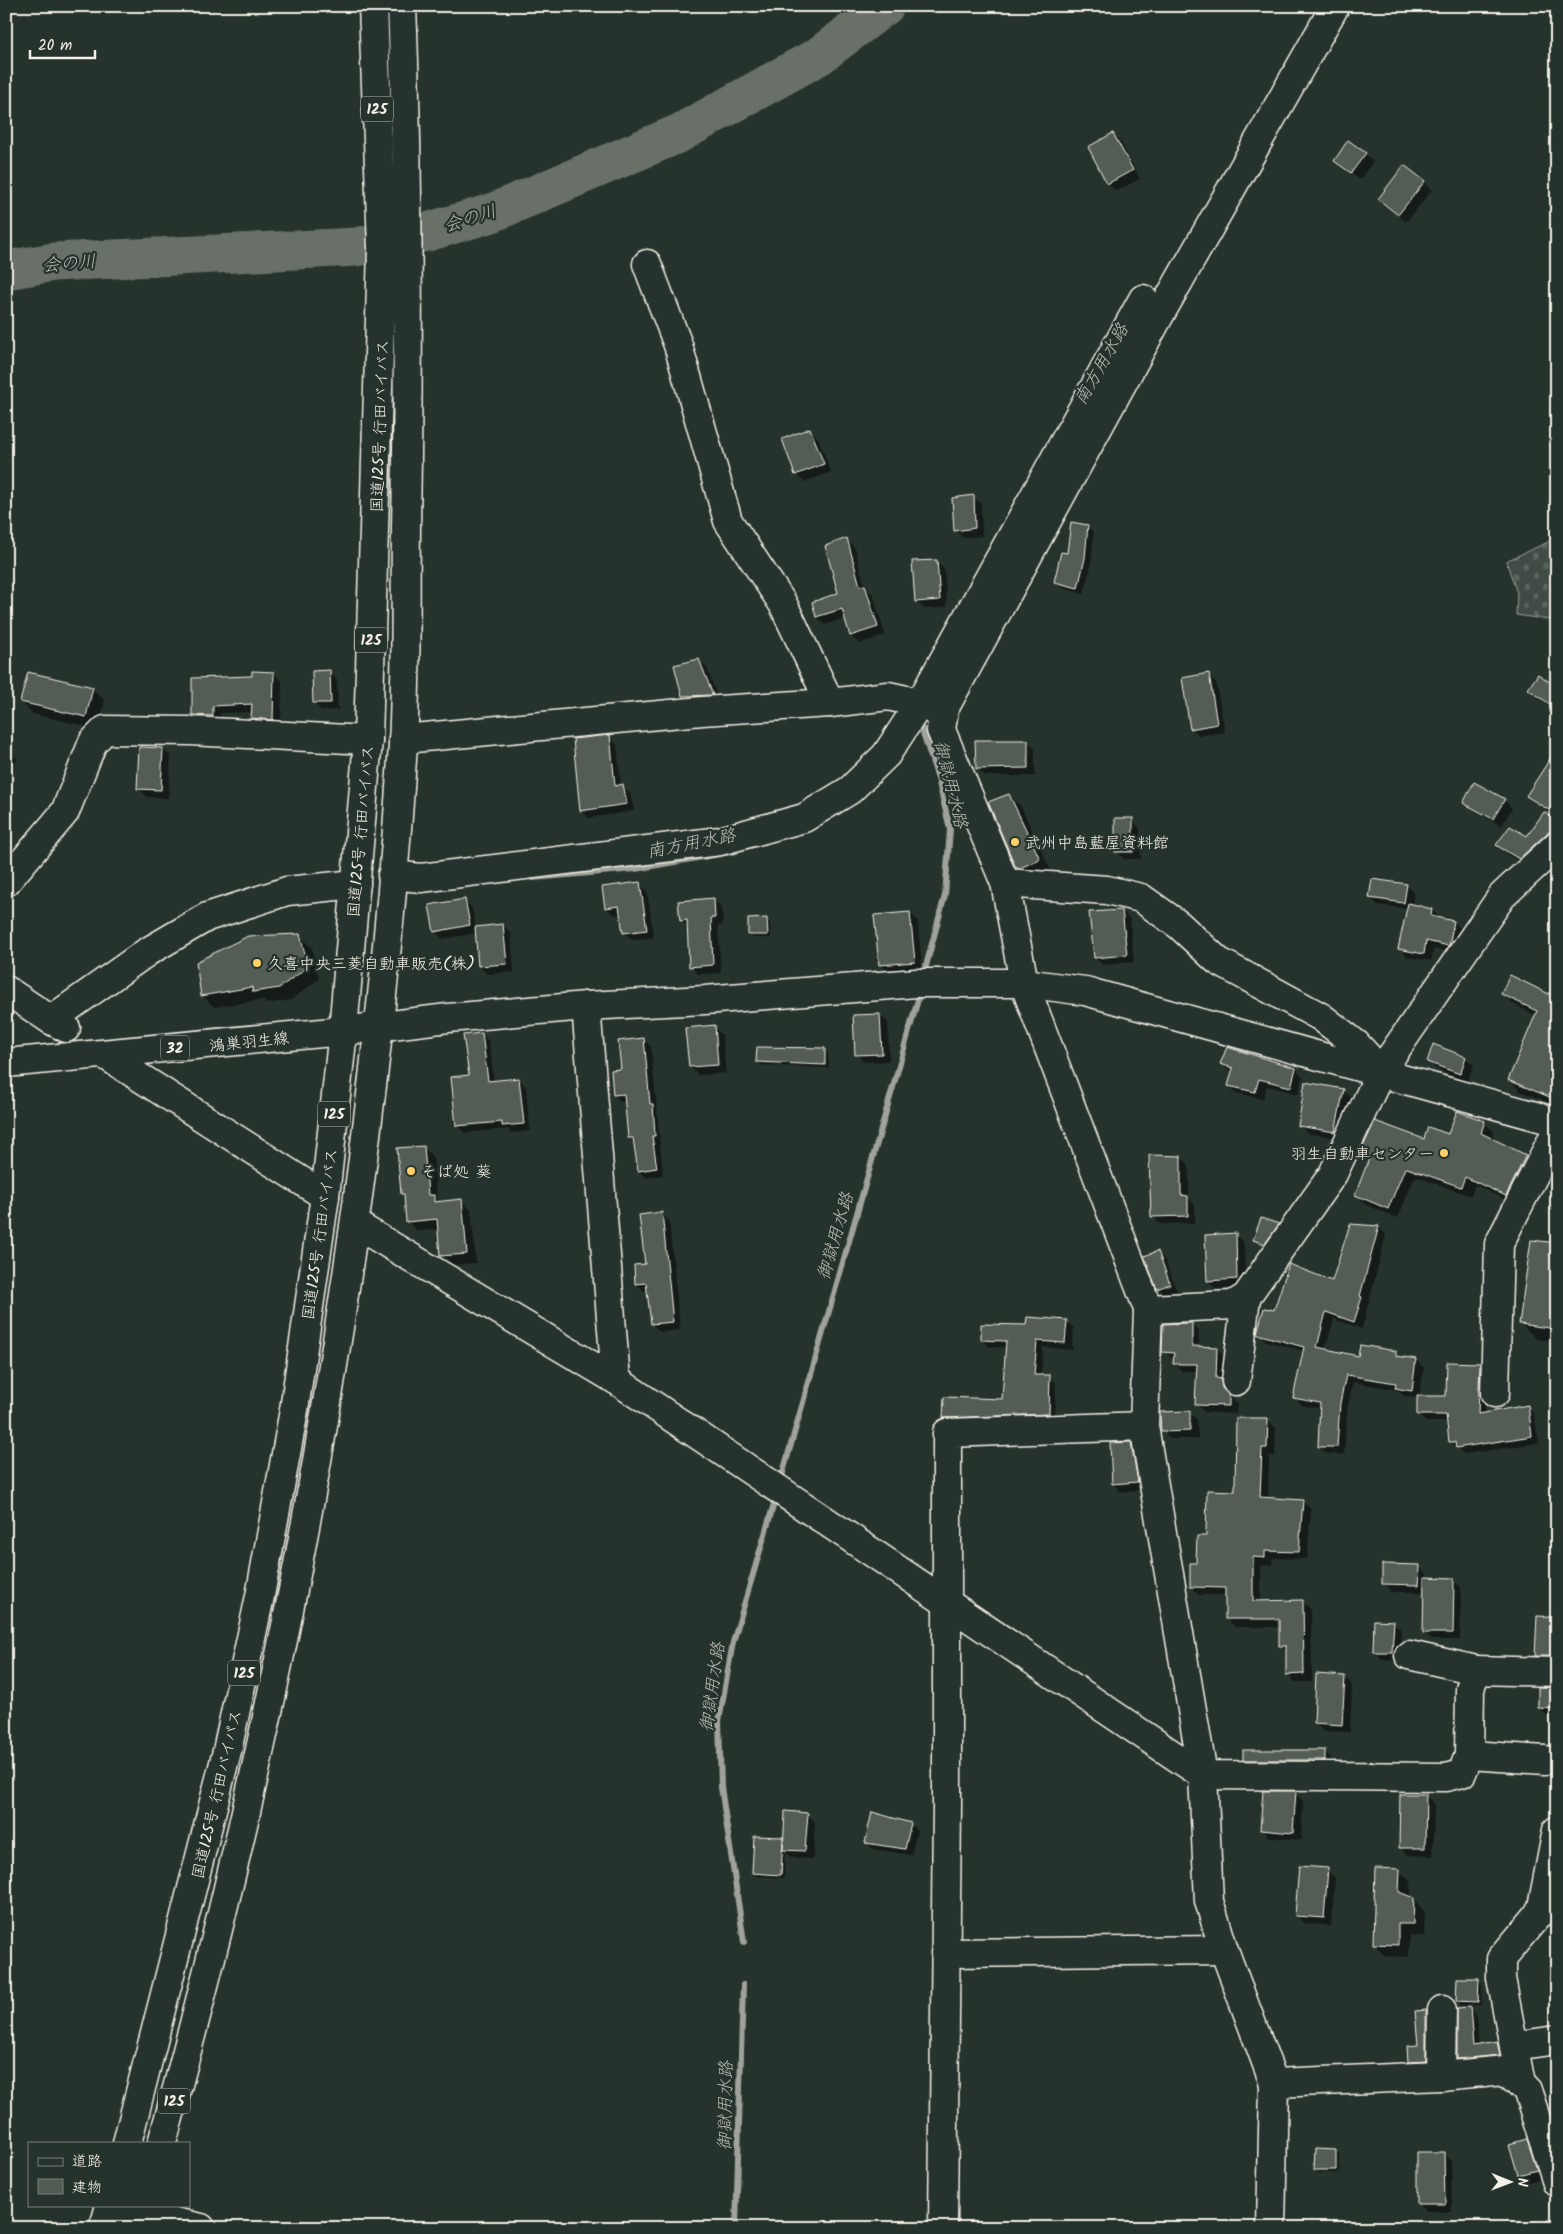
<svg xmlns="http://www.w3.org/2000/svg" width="1563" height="2234" viewBox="0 0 1563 2234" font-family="Kalam,'Klee One',sans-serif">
<defs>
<pattern id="cemetery-stones" width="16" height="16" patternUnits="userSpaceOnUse" patternTransform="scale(1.25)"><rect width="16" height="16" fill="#414b45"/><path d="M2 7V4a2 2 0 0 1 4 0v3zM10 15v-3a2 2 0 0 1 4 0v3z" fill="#5d6560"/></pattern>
</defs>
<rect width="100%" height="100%" fill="#26332d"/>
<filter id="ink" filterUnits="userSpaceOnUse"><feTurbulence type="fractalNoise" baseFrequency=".02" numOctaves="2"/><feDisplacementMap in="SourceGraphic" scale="10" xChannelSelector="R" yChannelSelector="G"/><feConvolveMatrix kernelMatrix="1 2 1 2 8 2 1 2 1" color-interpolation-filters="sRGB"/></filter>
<g filter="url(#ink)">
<path fill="url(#cemetery-stones)" stroke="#9a9e96" d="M1557,538V621L1516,615L1517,593L1506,561Z"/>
<g fill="#0007">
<path d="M1113,134L1121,142L1140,179L1116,191L1108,184L1089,147Z"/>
<path d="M1365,154L1373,161L1360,180L1335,161Z"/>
<path d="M1424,182L1432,190L1406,222L1387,206Z"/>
<path d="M810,430L818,438L831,472L804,482L796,474Z"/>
<path d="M973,497L981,504L982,536L963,538L955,530Z"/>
<path d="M1088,526L1094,533L1091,565L1084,594L1062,588L1055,582L1068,555Z"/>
<path d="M847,540L855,548L865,587L873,594L885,635L859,644L851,636L846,618L825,625L817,617L813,602L840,594Z"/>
<path d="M936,561L944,569L947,607L924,609L916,601Z"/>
<path d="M699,660L707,668L719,702L691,703L683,695Z"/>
<path d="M330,672L337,680L338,710L322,711L314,703Z"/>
<path d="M29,673L93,689L105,701L98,729L33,714L21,702Z"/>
<path d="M274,673L282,681L281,727L260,726L252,718L253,712L220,713V723H201L193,715L253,677Z"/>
<path d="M1209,675L1216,683L1225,732L1199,736L1192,728Z"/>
<path d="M1529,689H1557V710L1537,697Z"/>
<path d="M609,737L617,744L621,786L630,793L634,811L588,818L581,810Z"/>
<path d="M1027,741L1035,749V776H985L977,768Z"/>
<path d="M163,749L171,757L168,798L147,797L139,789Z"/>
<path d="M6,750L18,759L11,771L6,769Z"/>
<path d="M1557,756V817L1528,795Z"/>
<path d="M1009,795L1021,807L1051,871L1033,880H1029L1017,867Z"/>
<path d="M1504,800L1512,808L1502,826L1473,810L1465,802Z"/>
<path d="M1132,820L1140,828L1141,859H1124L1116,851Z"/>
<path d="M1557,822V840L1527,866L1505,853L1498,845L1527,838Z"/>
<path d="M6,829L12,835L6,843Z"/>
<path d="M639,883L647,891L654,937L632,940L624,932L622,914L614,915L606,908Z"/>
<path d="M1406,885L1414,893L1412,906L1432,910L1440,918L1454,922L1462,930L1456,953L1434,949L1431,961L1408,957L1400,949L1408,909L1378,905L1370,897Z"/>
<path d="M713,899L721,907L723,925L718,926L721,973L698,974L691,966L688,927L681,920Z"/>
<path d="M464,900L472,908L476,928L503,925L511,933L514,972L487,974L479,966L477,933L443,939L435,931Z"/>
<path d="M1122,911L1130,919L1134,962L1103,965L1095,958Z"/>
<path d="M910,913L918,921L922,969L888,972L880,964Z"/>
<path d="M767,919L770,923L771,938H753L749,934Z"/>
<path d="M299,935L312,948L319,979L291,1000L267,1004L262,1000L214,1007L202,995Z"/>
<path d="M1502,994L1557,999V1106L1520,1091L1509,1080L1537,1016L1513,1004Z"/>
<path d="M880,1015L888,1023L889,1061L864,1062L856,1054Z"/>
<path d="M714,1027L722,1035L726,1073L698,1075L690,1067Z"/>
<path d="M481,1034L489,1042L494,1082L519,1079L526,1087L530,1131L511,1133L508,1129L465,1133L458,1126Z"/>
<path d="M644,1039L651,1047L663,1175L646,1178L639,1171L635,1144L629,1138L626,1101L621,1102L614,1094L622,1071Z"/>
<path d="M825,1049L828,1053L829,1068L761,1065L758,1062Z"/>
<path d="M1466,1058L1474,1065L1467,1082L1436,1069L1428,1061Z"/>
<path d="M1221,1064L1295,1069L1303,1077L1298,1094L1267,1086L1263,1099L1237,1093L1229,1086L1233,1073Z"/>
<path d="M1343,1090L1351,1098L1343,1139L1307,1133L1300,1126Z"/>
<path d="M1484,1122L1494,1132L1491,1139L1525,1156L1535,1165L1516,1205L1475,1185L1471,1196L1418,1177L1414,1178L1398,1218L1366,1205L1356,1195L1370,1161L1362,1153L1449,1136Z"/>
<path d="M423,1147L433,1157L437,1200L439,1202L461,1200L471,1210L476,1263L451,1265L442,1255L439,1229L417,1231L408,1222L405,1197L402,1193Z"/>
<path d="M1181,1157L1189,1165V1198L1195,1205V1223L1160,1224L1152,1216Z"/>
<path d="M661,1213L669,1221L680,1330L660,1332L652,1324L648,1291H644L636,1283L647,1265Z"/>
<path d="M1278,1225L1282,1228L1268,1247L1254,1240Z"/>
<path d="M1351,1225L1379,1227L1386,1235L1362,1329L1334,1319L1325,1350L1359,1357L1396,1353L1401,1358L1416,1360L1424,1368L1419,1398H1448L1479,1364L1486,1371L1485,1414L1527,1407L1534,1414L1539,1443L1464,1454L1450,1442L1448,1422H1426L1418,1415V1398L1404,1396L1398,1390L1353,1382L1347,1412L1344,1455L1327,1454L1319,1447L1321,1409L1302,1405L1294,1397L1304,1351L1266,1341L1259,1333L1275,1312L1333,1282Z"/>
<path d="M1236,1235L1244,1243L1245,1287L1216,1289L1208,1281Z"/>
<path d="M1557,1245V1342L1536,1339L1520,1323Z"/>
<path d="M1158,1252L1165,1260L1177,1292L1166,1296L1158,1288Z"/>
<path d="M1067,1322L1074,1328L1072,1350L1043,1347L1041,1376H1049L1056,1383L1055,1420L951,1424L945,1418L1003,1400L1007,1347H989L982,1340L1027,1326Z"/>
<path d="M1192,1324L1199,1332V1348H1217L1225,1356L1224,1383L1228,1388L1229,1396L1237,1404L1236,1414L1204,1412L1197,1404L1198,1371H1182L1174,1363L1175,1360L1163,1351Z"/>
<path d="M1189,1412L1197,1420L1198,1439H1170L1162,1431Z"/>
<path d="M1267,1420L1276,1428L1275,1456H1269L1268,1499L1303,1501L1311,1510L1307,1559L1273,1558V1565H1261V1602L1302,1601L1311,1610L1312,1682H1295L1287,1674V1652L1280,1645V1627H1235L1226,1618L1227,1595H1199L1191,1587L1207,1537L1236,1492Z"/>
<path d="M1130,1443L1138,1451L1145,1489L1121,1492L1113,1484Z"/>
<path d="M1419,1566L1427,1574V1579L1453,1580L1461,1587L1460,1640H1432L1424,1632L1425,1592H1391L1384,1584Z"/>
<path d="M1557,1619V1664L1544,1663L1536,1655Z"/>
<path d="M1393,1623L1401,1630L1400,1660L1382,1659L1374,1651Z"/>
<path d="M1345,1677L1352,1685L1350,1732L1323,1731L1315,1723Z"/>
<path d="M1557,1689V1716H1547L1539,1708Z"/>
<path d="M1324,1751L1332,1759V1768L1252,1767L1244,1759Z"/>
<path d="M1295,1793L1303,1801L1301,1840L1270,1837L1262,1829Z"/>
<path d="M1426,1796L1434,1803L1433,1856L1408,1855L1400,1847Z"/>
<path d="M807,1814L815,1822L813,1859L792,1858L785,1851L784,1878L756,1876L753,1873L782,1838L784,1840Z"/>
<path d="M910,1824L917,1831L911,1855L873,1849L866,1842Z"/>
<path d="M1327,1870L1335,1878L1331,1926L1304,1923L1296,1916Z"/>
<path d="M1399,1870L1411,1882V1898L1425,1912L1424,1936L1410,1935L1409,1957L1386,1956L1374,1944Z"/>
<path d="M1478,1980L1482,1983L1481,2005H1461L1458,2001Z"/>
<path d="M1469,2009L1476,2016L1479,2046L1497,2044L1504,2050L1506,2061L1465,2065L1458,2058Z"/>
<path d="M1426,2011L1429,2015V2064L1413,2065L1409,2061L1419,2046Z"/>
<path d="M1526,2141L1534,2149L1544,2178L1527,2182L1519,2175Z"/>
<path d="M1336,2151L1340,2155L1339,2173H1319L1315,2169Z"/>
<path d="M1443,2153L1451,2161L1452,2211H1426L1418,2204Z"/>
<path d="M1556,2221L1557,2228H1537Z"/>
</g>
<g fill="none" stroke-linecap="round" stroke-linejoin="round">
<g stroke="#9fa39b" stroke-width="6">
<path d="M921,727L938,778L950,829L945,895L926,966"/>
<path d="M533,878L635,869L736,851"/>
<path d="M780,1483L919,996"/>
<path d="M744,1942L721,1787L719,1721L733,1642L775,1500"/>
<path d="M736,2228L743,1985"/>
</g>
<path stroke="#676f68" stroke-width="39" d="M6,270L54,262L356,247L427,232L492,213L680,133L819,56L885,6"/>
</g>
<g fill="#525c55" stroke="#f4f1e8">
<path d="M1113,133L1133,170L1107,184L1088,147Z"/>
<path d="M1348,140L1366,153L1351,173L1334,161Z"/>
<path d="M1404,165L1425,181L1398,215L1378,199Z"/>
<path d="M810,428L824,464L795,475L782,439Z"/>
<path d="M974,495L975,528L954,531L952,498Z"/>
<path d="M1071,522L1088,525L1085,558L1078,588L1054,582L1061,552L1067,553Z"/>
<path d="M847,538L860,586L865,585L878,627L850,636L842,609L816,617L812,602L838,593L825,546Z"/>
<path d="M937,560L940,600L915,602L912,561Z"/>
<path d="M699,659L713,695L682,696L674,665Z"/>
<path d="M330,670L331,703H313L312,671Z"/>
<path d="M252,671L274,672L273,720L251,718L252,704L213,706V716L192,715V678L252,676Z"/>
<path d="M28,672L93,687L86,717L20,702Z"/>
<path d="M1209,673L1217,724L1190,729L1182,678Z"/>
<path d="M1538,674L1557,687V709L1528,689Z"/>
<path d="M610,735L615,786L623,784L627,804L580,811L573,739Z"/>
<path d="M975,740H1028V768L976,769Z"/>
<path d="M139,747L163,748L161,790L137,789Z"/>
<path d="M1557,748V798L1549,810L1526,796Z"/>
<path d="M1474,782L1505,799L1493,819L1463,803Z"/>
<path d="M1009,794L1040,859L1020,868H1016L988,802Z"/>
<path d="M1544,812L1557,821V828L1546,834L1519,859L1496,845L1510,826L1527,836Z"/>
<rect x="1115" y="818" width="18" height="34"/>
<path d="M1372,879L1407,884L1404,903L1369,898Z"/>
<path d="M640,882L647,930L623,933L619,906L605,908L602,887Z"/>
<path d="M714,898L715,918H711L713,965L689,967L687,920L680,921L678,901Z"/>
<path d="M465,899L470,925L434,932L429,905Z"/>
<path d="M1408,903L1432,909L1431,916L1454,921L1449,946L1426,941L1424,954L1398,949Z"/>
<path d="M1122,910L1127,955L1094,958L1089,912Z"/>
<path d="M910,912L915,962L879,965L874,915Z"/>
<path d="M767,918L768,935H748V919Z"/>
<path d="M503,924L507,964L478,966L475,927Z"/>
<path d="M300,934L308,967L279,988L253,992L252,987L201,996L196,962L248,936Z"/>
<path d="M1510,975L1557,998V1085L1552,1098L1508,1080L1537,1011L1501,994Z"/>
<path d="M880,1014L882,1054L855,1055L853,1015Z"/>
<path d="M715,1025L718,1065L689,1067L685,1028Z"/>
<path d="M482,1033L488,1081L519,1078L524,1124L502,1126V1122L456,1126L451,1077L469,1075L463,1035Z"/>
<path d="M644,1038L650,1104H653L655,1136H652L657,1168L638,1171L633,1138H628L624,1094L613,1095L611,1070L621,1069L618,1041Z"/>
<path d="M1433,1044L1466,1057L1460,1074L1427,1062Z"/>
<path d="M757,1047L825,1048V1065L756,1062Z"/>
<path d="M1227,1047L1296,1068L1291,1087L1259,1079L1255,1092L1228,1086L1233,1068L1220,1064Z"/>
<path d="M1305,1082L1344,1089L1335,1132L1298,1126Z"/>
<path d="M1457,1111L1485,1121L1481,1133L1526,1155L1506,1196L1465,1177L1461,1187L1407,1168H1405L1388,1209L1355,1195L1370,1156L1360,1153L1375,1121L1424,1139L1428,1127L1448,1134Z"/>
<path d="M424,1146L428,1195H434V1202L462,1199L467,1254L440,1256L437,1219L406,1222L404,1194H401L397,1148Z"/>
<path d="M1149,1155L1181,1156V1195L1188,1196V1216L1151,1217Z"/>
<path d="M662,1212L673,1322L651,1324L646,1283L635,1284L634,1265L645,1264L639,1215Z"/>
<path d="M1261,1218L1279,1224L1265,1244L1253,1240Z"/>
<path d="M1350,1224L1379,1226L1360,1296L1362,1297L1354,1322L1326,1312L1317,1347L1358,1356L1360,1345L1396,1351V1356L1416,1359L1412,1391L1395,1388L1396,1383L1346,1375L1340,1403L1337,1447H1318L1320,1403L1293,1398L1304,1347L1257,1334L1258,1329L1264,1308L1274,1310L1289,1264L1332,1281Z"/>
<path d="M1236,1233L1237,1279L1207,1281L1205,1235Z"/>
<path d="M1531,1240L1557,1243V1329L1519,1324Z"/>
<path d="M1158,1251L1170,1284L1157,1289L1144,1256Z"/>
<path d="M1027,1317L1067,1320L1065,1343L1037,1341L1034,1375H1050L1049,1414L943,1418L944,1397L1002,1399L1006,1341L981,1340V1324L1026,1325Z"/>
<path d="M1192,1323V1346L1217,1347L1216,1378L1221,1379L1222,1388L1229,1395V1406L1195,1405L1197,1364H1173L1174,1353L1162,1352L1163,1324Z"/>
<path d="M1447,1362L1480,1363L1478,1414L1528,1405L1532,1436L1456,1448L1455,1442H1449L1446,1415H1417V1396H1446Z"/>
<path d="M1190,1411V1431L1161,1432L1160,1412Z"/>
<path d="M1236,1418H1268L1267,1448H1262L1260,1497L1303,1500L1299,1552L1265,1551V1558L1253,1557V1601L1303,1600L1304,1674L1286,1675V1646H1279V1619H1225V1588L1190,1587V1563H1196L1197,1536H1206L1207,1490L1235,1491Z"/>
<path d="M1131,1442L1138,1482L1112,1484L1110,1443Z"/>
<path d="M1382,1564L1420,1565L1419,1585L1382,1584Z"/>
<path d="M1424,1577L1454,1578L1453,1633H1423Z"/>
<path d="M1537,1616L1557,1617V1656H1535Z"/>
<path d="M1374,1620L1394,1621L1392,1652H1373Z"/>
<path d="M1316,1674L1345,1676L1342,1725L1314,1723Z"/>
<path d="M1538,1687L1557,1688V1709L1538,1708Z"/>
<rect x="1243" y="1750" width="82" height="10"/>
<path d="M1263,1791H1296L1293,1833L1260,1830Z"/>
<path d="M1400,1794H1426L1425,1848H1399Z"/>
<path d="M785,1811L808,1813L805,1851L783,1850Z"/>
<path d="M872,1812L911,1823L905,1849L865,1843Z"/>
<path d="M754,1836L783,1837L781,1875L752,1873Z"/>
<path d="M1299,1866L1328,1868L1324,1918L1295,1916Z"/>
<path d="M1375,1868L1400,1869L1399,1892L1414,1898L1413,1924H1398V1945L1373,1944Z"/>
<path d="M1457,1978H1479L1478,2002L1456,2001Z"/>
<path d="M1470,2007L1473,2046L1497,2042L1500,2055L1457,2059V2008Z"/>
<path d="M1426,2010V2061L1408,2062L1407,2046L1418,2045L1415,2011Z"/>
<path d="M1527,2139L1537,2170L1518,2175L1509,2144Z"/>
<path d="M1315,2149L1336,2150V2170H1314Z"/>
<path d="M1417,2152H1444L1445,2204H1417Z"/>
</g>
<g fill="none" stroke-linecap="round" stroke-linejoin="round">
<defs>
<g id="minor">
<path d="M1335,6L1158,318L944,709L941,730L1005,883L1024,983L1148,1309L1144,1426L1203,1775L1446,1777L1462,1773L1469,1755L1470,1689L1476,1670L1557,1672"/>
<path d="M647,264L678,345L728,521L783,604L830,703"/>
<path d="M403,739L702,711L830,703L888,696L920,703L935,711"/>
<path d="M392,875L421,878L720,841L804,818L850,790L886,755L920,703L1143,299"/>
<path d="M6,882L65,812L93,742L105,730L190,731L368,740"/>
<path d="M1005,883L1107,890L1141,898L1179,925L1218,961L1321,1017L1356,1044L1381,1071"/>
<path d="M6,990L51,1020"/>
<path d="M586,1006L616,1380"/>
<path d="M66,1028L51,1020L147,952L207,917L287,891L356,884"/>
<path d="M343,1031L448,1018L586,1006L705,1000L916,983H1024L1085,991L1557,1122"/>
<path d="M105,1055L325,1196"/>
<path d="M355,1224L616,1380L1203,1775L1209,1901L1224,1950L1274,2083L1271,2228"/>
<path d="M1148,1309L1233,1305L1246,1297L1333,1174L1381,1071L1502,896L1557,845"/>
<path d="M1236,1381L1246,1297"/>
<path d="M1495,1393L1499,1244L1557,1130"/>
<path d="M1409,1655L1476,1670"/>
<path d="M1469,1755L1545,1760"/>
<path d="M945,1953L1224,1950"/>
<path d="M1514,2046L1557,2040"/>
<path d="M1441,2076L1442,2010"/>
<path d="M1274,2083L1441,2076L1505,2070L1527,2090L1557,2182"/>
<path d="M1521,2084L1501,1978V1959L1537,1916L1542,1907L1557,1830"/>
<path d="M943,2228L947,1804V1433L1144,1426"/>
</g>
<g id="major">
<path d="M6,1063L343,1031"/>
<path d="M105,2222L142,2215L201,2228"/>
</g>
<g id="highway">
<path d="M127,2143L227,1751L260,1596L294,1410L325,1196L343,1031L368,740L382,248L373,6"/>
<path d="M162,2143C289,1686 373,1218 403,744C407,672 405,599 406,527C409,353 409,180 402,6"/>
<path d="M104,2228L110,2205"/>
<path d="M138,2228L144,2205"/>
</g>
</defs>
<use href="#minor" stroke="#f4f1e8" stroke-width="31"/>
<use href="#major" stroke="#f4f1e8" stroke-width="31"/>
<use href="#highway" stroke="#f4f1e8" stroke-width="31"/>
<use href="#minor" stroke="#26332d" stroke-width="28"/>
<use href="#major" stroke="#26332d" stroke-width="28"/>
<use href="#highway" stroke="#26332d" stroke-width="28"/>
</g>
</g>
<g fill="#ffd166" stroke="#26332d" stroke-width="2">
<circle cx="1015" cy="842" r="5"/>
<circle cx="257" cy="963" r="5"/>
<circle cx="1444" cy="1153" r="5"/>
<circle cx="411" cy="1171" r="5"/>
</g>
<g text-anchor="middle" stroke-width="4.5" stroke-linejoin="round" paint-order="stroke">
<g fill="#26332d" stroke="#b6b8b0" stroke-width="1">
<rect x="361" y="96.5" width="32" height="25" rx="4"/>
<rect x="355" y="627.5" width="32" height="25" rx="4"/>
<rect x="161" y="1035.5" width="28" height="25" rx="4"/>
<rect x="318" y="1101.5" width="32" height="25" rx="4"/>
<rect x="228" y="1660.5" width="32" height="25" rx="4"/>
<rect x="158" y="2088.5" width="32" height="25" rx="4"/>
</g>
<g font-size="15" font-weight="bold" fill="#f4f1e8">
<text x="377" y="114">125</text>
<text x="371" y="645">125</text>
<text x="175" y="1053">32</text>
<text x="334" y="1119">125</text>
<text x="244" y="1678">125</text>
<text x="174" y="2106">125</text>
</g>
<g font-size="16" fill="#f4f1e8" stroke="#26332d">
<text transform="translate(379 426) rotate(-88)" y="6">国道125号 行田バイパス</text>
<text transform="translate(360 831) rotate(-85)" y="6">国道125号 行田バイパス</text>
<text transform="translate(249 1041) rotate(-6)" y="6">鴻巣羽生線</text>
<text transform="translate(319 1234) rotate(-82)" y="6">国道125号 行田バイパス</text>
<text transform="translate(216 1794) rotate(-77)" y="6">国道125号 行田バイパス</text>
</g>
<g font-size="16" fill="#f4f1e8" stroke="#26332d" text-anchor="start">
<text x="1025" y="848">武州中島藍屋資料館</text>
<text x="267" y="969">久喜中央三菱自動車販売(株)</text>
<text x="1434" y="1159" text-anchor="end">羽生自動車センター</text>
<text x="421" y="1177">そば処 葵</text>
</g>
<g font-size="18" font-style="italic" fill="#bcbdb5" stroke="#26332d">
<text transform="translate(470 218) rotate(-17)" y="6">会の川</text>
<text transform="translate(69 263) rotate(-5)" y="6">会の川</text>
<text transform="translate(1101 364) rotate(-60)" y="6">南方用水路</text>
<text transform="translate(951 784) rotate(76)" y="6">御獄用水路</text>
<text transform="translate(691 843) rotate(-11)" y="6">南方用水路</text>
<text transform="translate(835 1236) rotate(-74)" y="6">御獄用水路</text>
<text transform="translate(712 1687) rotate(-82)" y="6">御獄用水路</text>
<text transform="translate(725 2106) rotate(-89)" y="6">御獄用水路</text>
</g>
</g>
<rect width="1563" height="2234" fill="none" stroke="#26332d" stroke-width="25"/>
<rect x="12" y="12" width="1538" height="2209" fill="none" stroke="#f4f1e8" stroke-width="2" filter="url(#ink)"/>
<rect x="28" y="2142" width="162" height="65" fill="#26332d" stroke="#787f78"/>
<rect x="38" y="2158" width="25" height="8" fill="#26332d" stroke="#787f78"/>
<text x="72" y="2166" font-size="15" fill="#f4f1e8">道路</text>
<rect x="38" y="2179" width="25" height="15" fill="#525c55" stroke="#787f78"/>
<text x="72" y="2192" font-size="15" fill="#f4f1e8">建物</text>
<g transform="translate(1510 2182) rotate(91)" stroke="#26332d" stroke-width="4" paint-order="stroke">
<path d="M0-4L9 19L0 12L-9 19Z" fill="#f4f1e8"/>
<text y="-8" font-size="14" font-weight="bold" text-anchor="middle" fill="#f4f1e8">N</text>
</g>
<path d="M30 50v8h65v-8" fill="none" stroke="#f4f1e8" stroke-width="2.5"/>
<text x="38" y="50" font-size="15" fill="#f4f1e8" stroke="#26332d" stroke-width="4" paint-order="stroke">20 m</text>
</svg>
